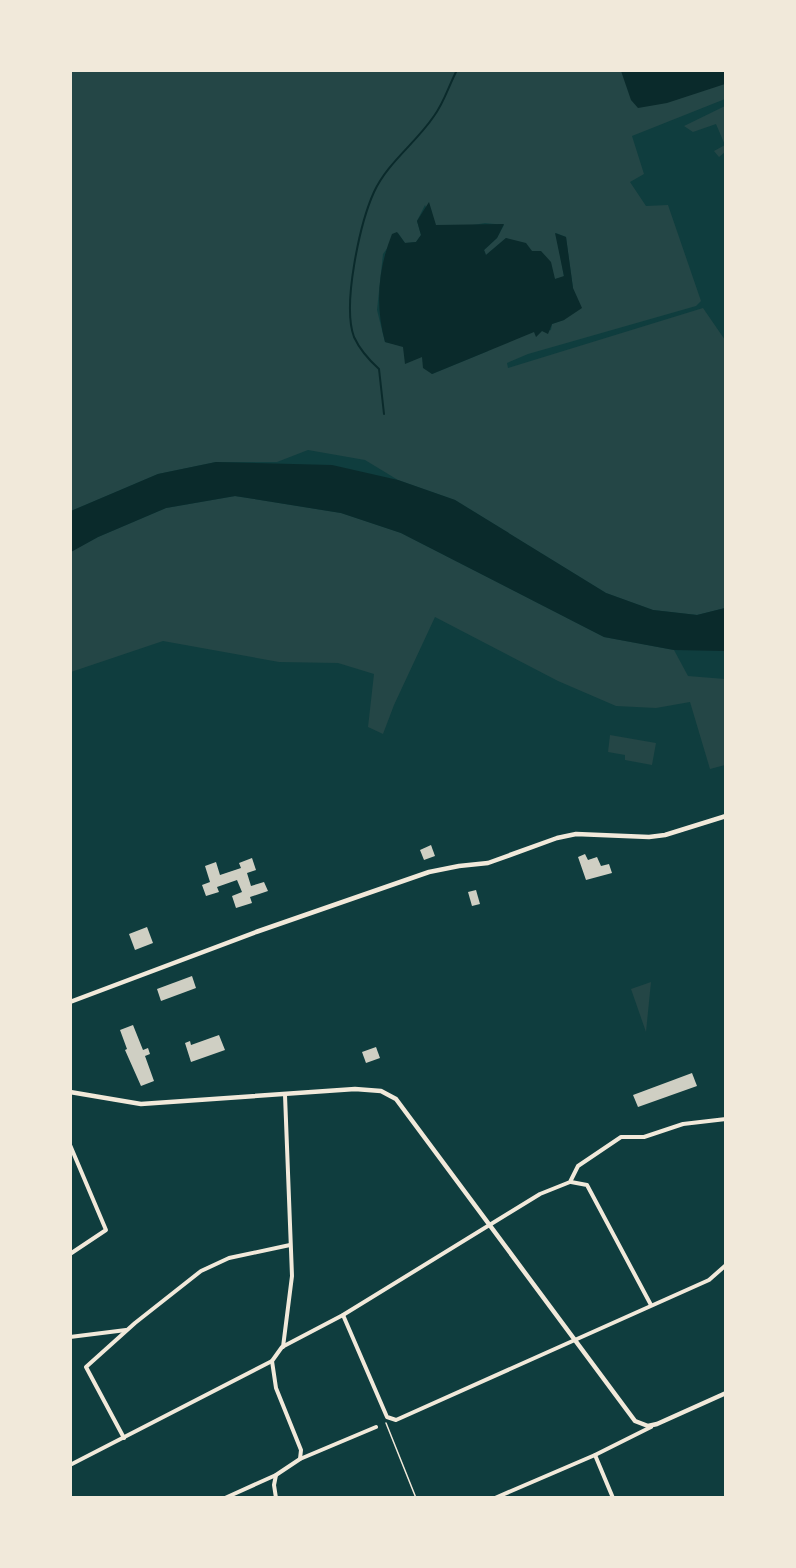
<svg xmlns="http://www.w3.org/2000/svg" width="796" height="1568" viewBox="0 0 796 1568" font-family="'Open Sans',sans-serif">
<rect width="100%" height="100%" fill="#0f3d3e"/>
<g fill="#244646" fill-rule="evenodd">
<path d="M70,71H725V99L632,136L644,174L630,182L646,206L668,205L701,301L696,306L528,354L507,363L508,368L703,308L725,340V608L697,615L653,610L606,593L455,500L398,480L365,460L308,450L277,462H216L158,474L71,511ZM425,205L488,351L432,374L422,356L406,352L403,346L385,342L377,310L383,254L398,233L405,243L416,242L421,235L417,221ZM485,223L504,225L497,238L484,250L486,255L506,238L532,251L555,279L564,277L556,233L566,237L573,288L564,320L552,324L551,330L534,332L468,226Z"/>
<path d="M725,106V152L719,157L714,151L725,145L716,124L693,132L684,126Z"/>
<path d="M235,496L341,513L401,533L604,637L674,650L688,676L725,679V765L710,769L690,702L656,708L616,706L558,681L435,617L394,705L383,734L368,727L374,674L338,663L279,662L163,641L71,672L70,552L98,537L166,508Z"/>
<path d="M610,735L656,743L652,765L625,760V755L608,752Z"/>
<path d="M651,982L646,1032L631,989Z"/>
</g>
<g fill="#0a2a2b">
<path d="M621,71H725V84L667,103L638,108L631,100Z"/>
<path d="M429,202L436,225L504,224L497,238L484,250L486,255L506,238L526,243L532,251H541L551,262L555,279L564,276L555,233L566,237L573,288L582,308L564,320L552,324L548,334L542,331L536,337L534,332L432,374L423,368L422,357L405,364L403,347L385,342C375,305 378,269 392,234L397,232L405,243L416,242L421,235L417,221Z"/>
<path d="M216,462L332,465L398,480L455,500L606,593L653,610L697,615L725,608V651L674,650L604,637L401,533L341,513L235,496L166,508L98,537L71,552V511L158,474Z"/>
</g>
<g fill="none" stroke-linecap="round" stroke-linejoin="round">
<path stroke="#0a2a2b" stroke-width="2" d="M384,414L379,369C369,360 360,350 354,337C342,305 360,223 374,192C388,162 416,143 434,116C444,103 449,85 457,70"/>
</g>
<g fill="#cfcfc3">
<path d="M431,845L435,856L424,860L420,850Z"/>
<path d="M585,854L588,860L597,857L601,866L609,864L612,873L586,880L578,857Z"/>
<path d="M252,858L256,870L247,873L251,886L264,882L268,891L250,897L252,903L236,908L232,896L242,892L237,880L217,887L219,892L206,896L202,885L210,882L205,866L216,862L220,875L241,868L239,863Z"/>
<path d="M476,890L480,904L472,906L468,892Z"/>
<path d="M147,927L153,943L135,950L129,934Z"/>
<path d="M192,976L196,988L161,1001L157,989Z"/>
<path d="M133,1025L143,1050L148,1048L150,1054L145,1056L154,1081L141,1086L125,1050L127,1049L120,1030Z"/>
<path d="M219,1035L225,1050L191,1062L185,1043L190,1041L191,1045Z"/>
<path d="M376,1047L380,1058L366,1063L362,1052Z"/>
<path d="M692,1073L697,1086L638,1107L633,1095Z"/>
</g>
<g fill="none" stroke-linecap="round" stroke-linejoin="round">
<path stroke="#f1e9da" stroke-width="1.5" d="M386,1423L416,1498"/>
<g stroke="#f1e9da" stroke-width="4">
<path d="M70,1145L106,1230L70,1254"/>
<path d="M571,1182L587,1185L651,1305"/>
<path d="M343,1315L387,1417L396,1420L709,1280L726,1265"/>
<path d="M70,1337L126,1330"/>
<path d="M283,1347L292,1276L285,1095"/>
<path d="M272,1361L276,1388L301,1450L300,1459"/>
<path d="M124,1438L86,1367L135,1323L201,1271L229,1258L290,1245"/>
<path d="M595,1455L613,1498"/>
<path d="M70,1465L272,1361L282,1347L343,1315L540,1194L570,1182L578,1166L621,1137H644L683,1124L726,1119"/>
<path d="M225,1498L276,1475L300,1459L376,1427"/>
<path d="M276,1498L274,1485L276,1475"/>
<path d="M495,1498L595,1455L651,1427"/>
</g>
<g stroke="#f1e9da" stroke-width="4.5">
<path d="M70,1002L256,932L429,872L459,866L488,863L557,838L576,834L649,837L665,835L726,816"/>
<path d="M70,1092L141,1104L355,1089L381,1091L396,1099L635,1421L648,1426L657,1424L726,1393"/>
</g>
</g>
<rect width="796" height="1568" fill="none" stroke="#f1e9da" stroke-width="144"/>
</svg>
